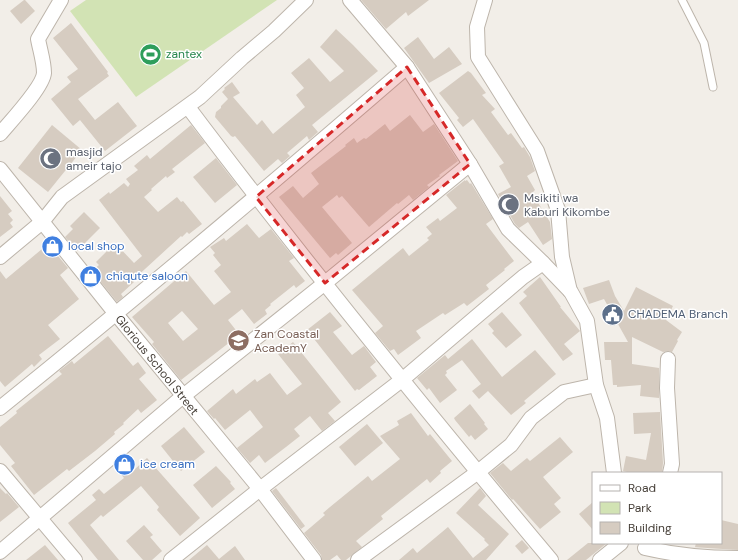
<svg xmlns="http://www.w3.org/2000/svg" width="738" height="560" viewBox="0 0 738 560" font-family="'DM Sans',sans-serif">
<rect width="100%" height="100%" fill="#f2eee8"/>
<path fill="#d2e3b4" d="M86,0H277L136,97L70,11Z"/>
<g fill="#d6ccc1" fill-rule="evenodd">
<path d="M24,0H25L35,11L21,24L10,11Z"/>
<path d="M361,0H429L408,16L406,12L386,29Z"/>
<path d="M71,23L108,72L107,73L109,76L78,99L95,120L118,102L137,126L105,151L80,120L73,126L51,99L71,82L67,77L78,69L53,38Z"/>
<path d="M336,29L353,45L378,71L312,125L318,132L309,140L307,136L287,153L290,156L282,163L278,159L264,171L235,136L233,137L231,136L215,117L216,112L221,108V106L228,99L222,92L225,89L224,88L232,82L240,93L233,97L257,125L262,120L273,134L305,107L296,95L304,88L291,73L309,58L330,82L344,71L320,47Z"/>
<path d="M418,37L434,59L449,47L462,64L429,83L404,48Z"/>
<path d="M468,71L471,73L486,93L482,95L495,109L491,112L508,135L511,133L522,148L524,147L530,157L535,171L527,176L535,190L532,193L550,222L552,239L543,245L528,222L519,228L515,224L498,194L511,187L499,166L504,163L473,119L463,127L457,120L459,118L439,93Z"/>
<path d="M410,115L423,132L434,124L458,161L439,175L440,176L427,185L429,187L413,200L409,195L398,204L397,203L369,227L342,196L339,198L337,195L322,207L352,243L338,255L336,253L330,258L279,197L293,186L303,198L319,184L311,173L346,146L345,145L354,138L357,143L364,138L366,139L385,124L390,131Z"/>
<path d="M52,125L82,150L48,192L18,168Z"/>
<path d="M191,125L205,143L172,169L175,172L167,178L166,176L151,189L152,190L144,197L158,212L177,197L181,202L183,201L202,224L189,234L187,232L182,237L181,236L133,280L134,282L121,294L123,297L117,302L92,271L99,265L96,262L115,243L134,263L142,256L99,200L109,192L110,194L124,183L128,187L130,184L126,179L138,170L134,166L147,155L150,159Z"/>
<path d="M216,158L237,185L215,203L193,177Z"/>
<path d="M465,180V181L467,180L470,184L471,183L493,219L486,224L514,261L504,269L505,270L486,285L489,289L467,306L464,303L445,315L443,313L416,331L421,338L398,355L394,349L390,351L375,333L383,326L352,290L403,248L409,256L429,240L427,238L432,234L426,227L438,218L440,221L457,208L446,195Z"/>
<path d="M0,196L12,211L8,214L13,220L10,223L13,227L0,237Z"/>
<path d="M84,212L100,228L77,251L65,237L73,229L70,226Z"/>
<path d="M247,224L259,238L271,229L294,258L289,261L305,281L296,288L294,285L270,304L271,305L265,310L267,314L254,324L242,309L228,320L242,338L234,345L230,342L181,380L152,344L154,342L132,317L186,271L214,305L231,292L214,271L221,265L213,255L215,253L210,247L224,238L226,241ZM182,311L198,329L183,341L168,323Z"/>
<path d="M48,244L68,268L60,275L79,299L48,325L60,339L39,355L42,359L34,367L32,364L5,387L0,381V271L6,279Z"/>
<path d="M540,277L561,307H560L580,331L564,344L573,354L563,361L519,303L527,296L523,292Z"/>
<path d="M609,280L615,296L624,311L636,287L673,306L666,320L682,332L677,340L678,341L672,352L668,351L663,352L632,337V364L659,368V398L640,396L641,385L617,387V385H613L611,360H605L604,342H628L604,299L589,304L583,288Z"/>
<path d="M330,312L342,326L333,332L352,355L364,346L376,362L370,367L377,376L359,390L357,389L355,391L307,330Z"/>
<path d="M502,312L522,335L506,348L492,333L494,331L488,324Z"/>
<path d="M108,336L133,366L138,362L146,373L139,379L157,400L141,413L138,409L123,423L124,424L114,432L115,434L95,451L69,471L67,469L34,495L11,466L15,463L0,445V427L17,413L16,411L62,374L59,371L72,361L74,364Z"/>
<path d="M472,339L502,377L535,350L556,374L524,401L526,403L511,415L488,391L479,399L472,391L481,384L462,360L446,371L447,373L445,375L457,390L440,403L429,388L427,390L417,378L445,355L448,359Z"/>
<path d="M293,342L341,402L328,413L335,421L322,431L310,416L294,429L300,436L286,447L265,463L259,455L250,463L237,448L263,427L250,410L225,430L215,418L214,419L207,411L233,389L236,394L255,379L257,382L270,373L287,395L302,384L278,354Z"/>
<path d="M470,404L485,423L484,424L488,429L475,440L471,435L469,437L455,420L454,418Z"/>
<path d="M660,412L663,463L662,473H631L623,471L626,456L646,460L651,433L634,434L633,413Z"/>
<path d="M411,413L428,436L430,434L452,461L440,471L441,473L430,483L427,479L381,516L383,519L356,541L362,547L346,560H341L337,555L330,560H322L321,555L304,533L325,515L323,513L330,507L368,476L372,481L400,459L380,436L399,425L397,421Z"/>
<path d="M367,424L383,443L355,466L339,447Z"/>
<path d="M184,427L205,452L181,471L161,446Z"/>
<path d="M560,437L573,452L543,477L561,498L554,504L561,512L540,529L513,499L512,500L490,473L503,463L511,471L527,458L530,461Z"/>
<path d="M147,458L200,518L180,536L157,510L159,507L141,486L103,517L101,515L90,525L119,560H98L68,523L96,500L92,495L99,489L104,494L124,478L117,469L127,461L134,470Z"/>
<path d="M216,466L231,482L230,483L235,489L212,508L193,485Z"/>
<path d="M0,488L6,494L7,493L19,507L0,522Z"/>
<path d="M276,488L305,526L301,529L272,491Z"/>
<path d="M480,488L486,496L478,505L509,534L486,560H399L413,548L417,553L448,527L473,558L489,545L484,540L485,539L456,513Z"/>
<path d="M593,502V530L579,514Z"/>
<path d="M721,520L738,524V550L692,547H695L696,543H721Z"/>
<path d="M144,525L153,535L150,537L162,551L152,560H143L126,541Z"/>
<path d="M522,540L529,548L522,554L515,546Z"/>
<path d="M588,543H607L586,560H567Z"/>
<path d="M45,545L58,560H26Z"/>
<path d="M207,545L219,559L235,546L245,560H189Z"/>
</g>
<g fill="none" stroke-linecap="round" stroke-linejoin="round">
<defs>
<path id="service" d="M682,0L704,43L713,87"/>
<g id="minor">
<path d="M350,0L407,67L470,164L508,229L543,263"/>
<path d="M485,0L477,27L478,57L537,151L558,210L562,257L570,291"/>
<path d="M188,107C304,261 427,412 551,560"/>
<path d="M0,134C10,122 43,87 44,73C44,62 40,50 38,39L61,0"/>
<path d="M0,169L116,314L260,489L314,560"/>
<path d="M0,257L42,222L62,197L200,97L242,58L274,31L306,0"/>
<path d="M668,359L667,388L672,464L670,473"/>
<path d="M0,408C138,297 273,183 407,67"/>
<path d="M0,471L75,560"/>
<path d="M645,548C676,555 706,558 738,558"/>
<path d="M0,552L182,397L325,283L470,164"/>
<path d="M171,560L260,489L403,379L523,277L543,263L571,292L587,321L596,385L607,418L614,473"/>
<path d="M358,560L478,472L511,445L531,418L564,392L596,385"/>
<path d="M600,560L621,543"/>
</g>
</defs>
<use href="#service" stroke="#bdb5ab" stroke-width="9"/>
<use href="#minor" stroke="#bdb5ab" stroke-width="16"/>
<use href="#service" stroke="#fff" stroke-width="7"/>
<use href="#minor" stroke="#fff" stroke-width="14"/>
</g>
<path fill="#d62828" fill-opacity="0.2" stroke="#d62828" stroke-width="3" stroke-dasharray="8 5" stroke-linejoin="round" d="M407,67L470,164L325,283L256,197Z"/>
<defs>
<symbol id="stadium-disc" viewBox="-11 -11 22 22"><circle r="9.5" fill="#2e9e5b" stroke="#fff"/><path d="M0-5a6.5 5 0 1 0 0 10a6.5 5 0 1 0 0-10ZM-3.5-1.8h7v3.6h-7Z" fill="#fff"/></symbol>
<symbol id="mosque-disc" viewBox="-11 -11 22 22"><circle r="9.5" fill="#6b7280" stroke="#fff"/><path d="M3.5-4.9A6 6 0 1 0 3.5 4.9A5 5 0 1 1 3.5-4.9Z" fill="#fff"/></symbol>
<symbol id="shop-disc" viewBox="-11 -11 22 22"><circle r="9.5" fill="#3f7fe0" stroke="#fff"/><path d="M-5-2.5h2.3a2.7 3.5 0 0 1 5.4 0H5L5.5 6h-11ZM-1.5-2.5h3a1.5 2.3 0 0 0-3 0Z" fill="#fff"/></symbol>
<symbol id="civic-disc" viewBox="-11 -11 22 22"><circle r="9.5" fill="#5c6f8a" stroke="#fff"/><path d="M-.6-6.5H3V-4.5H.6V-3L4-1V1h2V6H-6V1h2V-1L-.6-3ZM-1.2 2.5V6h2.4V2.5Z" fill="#fff"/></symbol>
<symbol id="school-disc" viewBox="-11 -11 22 22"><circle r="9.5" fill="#8d6e63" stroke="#fff"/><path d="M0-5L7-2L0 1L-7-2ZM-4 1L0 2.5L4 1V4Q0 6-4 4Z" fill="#fff"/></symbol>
</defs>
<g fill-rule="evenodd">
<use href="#stadium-disc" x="138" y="42" width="25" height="25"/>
<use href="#mosque-disc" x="38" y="146" width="25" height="25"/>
<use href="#mosque-disc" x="496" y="192" width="25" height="25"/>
<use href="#shop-disc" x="40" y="234" width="25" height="25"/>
<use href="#shop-disc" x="78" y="264" width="25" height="25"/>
<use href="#civic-disc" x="600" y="302" width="25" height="25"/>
<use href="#school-disc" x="226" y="328" width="25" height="25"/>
<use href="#shop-disc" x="112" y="452" width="25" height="25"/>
</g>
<g text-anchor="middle" stroke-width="3" stroke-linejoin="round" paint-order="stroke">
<g font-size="12" fill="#27864d" stroke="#fff" text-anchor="start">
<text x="166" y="58">zantex</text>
</g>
<g font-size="12" fill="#5b616d" stroke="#fff" text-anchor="start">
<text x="66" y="156">masjid<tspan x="66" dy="14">ameir tajo</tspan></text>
<text x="524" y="202">Msikiti wa<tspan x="524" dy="14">Kaburi Kikombe</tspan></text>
</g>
<g font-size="12" fill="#366cbe" stroke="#fff" text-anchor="start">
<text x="68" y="250">local shop</text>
<text x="106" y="280">chiqute saloon</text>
<text x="140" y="468">ice cream</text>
</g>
<g font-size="12" fill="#4e5e75" stroke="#fff" text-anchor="start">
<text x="628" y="318">CHADEMA Branch</text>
</g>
<g font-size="12" fill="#785e54" stroke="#fff" text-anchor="start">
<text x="254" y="338">Zan Coastal<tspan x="254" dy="14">AcademY</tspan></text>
</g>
<g font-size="12" fill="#453e37" stroke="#fff">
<text transform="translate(157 365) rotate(51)" y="4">Glorious School Street</text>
</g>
</g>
<rect x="592" y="472" width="130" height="72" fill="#ffffff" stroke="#b5b2af"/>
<rect x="600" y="485" width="20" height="6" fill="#ffffff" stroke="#b5b2af"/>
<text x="628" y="492" font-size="12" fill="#453e37">Road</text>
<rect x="600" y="502" width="20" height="12" fill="#d2e3b4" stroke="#b5b2af"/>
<text x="628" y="512" font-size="12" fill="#453e37">Park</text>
<rect x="600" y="522" width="20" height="12" fill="#d6ccc1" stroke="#b5b2af"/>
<text x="628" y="532" font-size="12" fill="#453e37">Building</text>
</svg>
